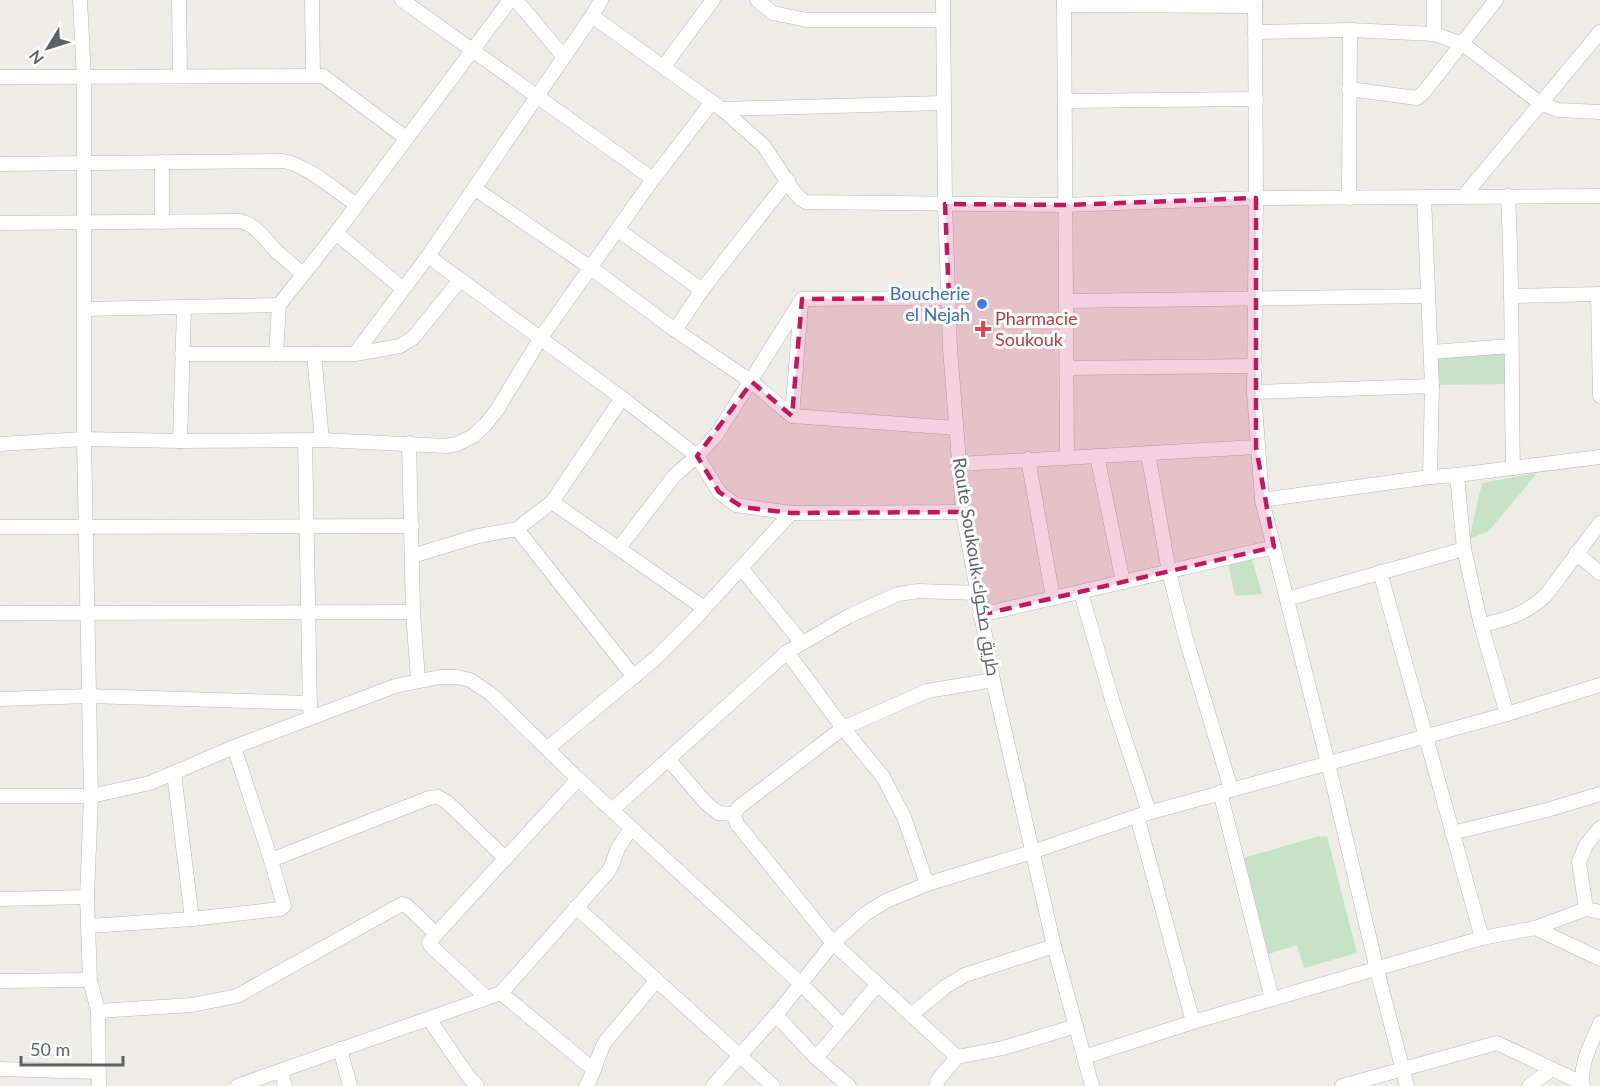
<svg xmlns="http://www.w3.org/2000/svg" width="1600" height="1086" viewBox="0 0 1600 1086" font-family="Lato,Cairo,sans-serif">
<rect width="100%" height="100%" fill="#eeece6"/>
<g fill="#c7e3c6">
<path d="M1505,350L1507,384L1440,385L1437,357Z"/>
<path d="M1537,473L1489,531L1469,539L1482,483Z"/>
<path d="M1252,559L1262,594L1235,596L1228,562Z"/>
<path d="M1327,836L1357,953L1304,968L1297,945L1268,954L1243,858L1316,837Z"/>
</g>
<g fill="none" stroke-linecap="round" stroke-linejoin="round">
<defs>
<g id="minor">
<path d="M80,0L84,78V439L91,796L87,897L90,980L98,1011L99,1086"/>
<path d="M179,0L180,76"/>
<path d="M312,0L313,75"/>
<path d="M402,0L653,179"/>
<path d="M516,0L564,57"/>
<path d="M757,0L773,13L807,20H942"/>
<path d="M943,0L945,204L950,348L963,512L993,680L1054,946L1092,1086"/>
<path d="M1064,0L1067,457"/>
<path d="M1255,0L1256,198L1254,392L1262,500L1328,763L1377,970L1407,1086"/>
<path d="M1434,0V34"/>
<path d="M1064,5L1255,6"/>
<path d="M592,16L722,109L764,146L795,193L801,199L806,202L1064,205L1256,198L1600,196"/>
<path d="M1255,32L1350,30L1434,34L1463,44L1540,103L1558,110L1600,112"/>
<path d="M664,66L713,0"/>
<path d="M0,77L323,76L406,138"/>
<path d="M1349,89L1417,98L1424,92L1496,0"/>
<path d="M1065,101L1256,99"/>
<path d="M722,109L943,103"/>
<path d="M0,164L284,161C308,166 336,191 357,205"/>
<path d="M474,188L591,268L675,330L752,382L792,416L956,428"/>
<path d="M1508,196C1513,287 1511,377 1513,468"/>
<path d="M1424,197L1432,386L1430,477"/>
<path d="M1463,197L1600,32"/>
<path d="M1349,198L1350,30"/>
<path d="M162,222V162"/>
<path d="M0,223L240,221C257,225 265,240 277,252C286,259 294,267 303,274"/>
<path d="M618,230L702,290"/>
<path d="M336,233L402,288"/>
<path d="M428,256L622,398L697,456L719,492L736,505L791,513L963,512"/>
<path d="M1598,294L1600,396"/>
<path d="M1511,296L1600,294"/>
<path d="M802,299L949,298"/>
<path d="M1067,301L1427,296"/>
<path d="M84,309L279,305"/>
<path d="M675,330L702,290L788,180"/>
<path d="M1431,352L1511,346"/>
<path d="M182,354H355L400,346L413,338L460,280"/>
<path d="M276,354L279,305L336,233L510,0"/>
<path d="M314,354L322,440"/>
<path d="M355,354L428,256L592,16L601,0"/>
<path d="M1067,368L1255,366"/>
<path d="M1254,392L1432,386"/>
<path d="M792,416L801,304"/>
<path d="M180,441L184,308"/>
<path d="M305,441L310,710"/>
<path d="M409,443L413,612L418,680"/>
<path d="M0,444L84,439L180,441L322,440L446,446L457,444L473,436L485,425L497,410L540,339L653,179L712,102"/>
<path d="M1148,453L1169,572L1186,639L1231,789"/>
<path d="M1097,456L1123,582"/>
<path d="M1028,459L1053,598"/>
<path d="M959,464L1256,447"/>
<path d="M1457,475L1464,549L1481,625L1507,714"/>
<path d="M1262,500L1430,477L1457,475L1600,457"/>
<path d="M552,502L704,608"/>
<path d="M0,527L412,526"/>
<path d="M517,529L634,677"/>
<path d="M619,548L674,476L697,456L717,434L802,299"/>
<path d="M1576,553L1600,573"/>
<path d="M412,556L478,536L517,529L552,502L622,398"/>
<path d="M741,568L802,643"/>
<path d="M1380,572L1482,938"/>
<path d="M1081,593L1113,703L1149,812"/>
<path d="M1287,599L1464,549"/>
<path d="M0,613L413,612"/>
<path d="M980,615L1274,547"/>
<path d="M1481,625C1507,620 1527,613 1546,595L1600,523"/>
<path d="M787,652L843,728L883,777L904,817L927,884"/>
<path d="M0,699L88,696L310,703"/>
<path d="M548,748L656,658L691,623L791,513"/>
<path d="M668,759L705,802L718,813L734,814"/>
<path d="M174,773L192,919"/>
<path d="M1220,792L1272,999"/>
<path d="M0,796H91L150,783L234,747L395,686L440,677H457L470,680L491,694L578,779L801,984L843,1026"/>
<path d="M612,810L787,652L849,616L898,594L919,591L976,593"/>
<path d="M734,814L737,824L833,943L957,1057"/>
<path d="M734,814L739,807L843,728L927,691L993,680"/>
<path d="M1137,816L1193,1022"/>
<path d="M1452,833L1547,810L1600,794"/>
<path d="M271,860L429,798L438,797L447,802L506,859"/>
<path d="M0,899L87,897"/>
<path d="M576,907L773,1086"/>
<path d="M1586,909L1579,862L1586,845L1600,828"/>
<path d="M89,926L192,919L280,909L284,906L271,860L234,747"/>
<path d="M1535,928L1600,959"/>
<path d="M0,981L90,980"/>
<path d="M501,993L594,1070"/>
<path d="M487,998L431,946L429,942L578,779"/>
<path d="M98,1011L192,1005L237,996L402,904L406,905L436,934"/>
<path d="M776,1015L816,1058L849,1086"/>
<path d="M911,1015L945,987L965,975L1054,946"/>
<path d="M429,1019L468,1076L477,1086"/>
<path d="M340,1049L350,1086"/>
<path d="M1084,1057L1193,1022L1482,938L1535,928L1586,909L1600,912"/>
<path d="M816,1058L878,984"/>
<path d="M0,1069L98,1072"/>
<path d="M281,1071L285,1086"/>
<path d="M237,1086L501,993L607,873L611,867L618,848L631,828"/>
<path d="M586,1086C595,1073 597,1056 605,1042L657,980"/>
<path d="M713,1086L776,1015L833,943L865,914L886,901L927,884L1032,852L1137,816L1507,714L1600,685"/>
<path d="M936,1086L938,1080L957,1057L1003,1048L1076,1026"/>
<path d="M1342,1086L1497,1043L1582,1083"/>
<path d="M1529,1086L1552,1069"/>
<path d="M1583,1086C1579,1064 1592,1043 1600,1023"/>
</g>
</defs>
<use href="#minor" stroke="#b3b6b9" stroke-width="15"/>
<use href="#minor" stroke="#fff" stroke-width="14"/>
</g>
<path fill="#c2185b" fill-opacity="0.2" stroke="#c2185b" stroke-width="4.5" stroke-dasharray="12 8" stroke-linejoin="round" d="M1256,198V447L1274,547L980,615L963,512L791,513L742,507L719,492L697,456L752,382L792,416L802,299L949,298L945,204L1064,205Z"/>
<circle fill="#3f7fe0" stroke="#fff" stroke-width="2" cx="982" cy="304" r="6"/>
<path fill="#e0444e" stroke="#fff" stroke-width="2" d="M980 320h6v6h6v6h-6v6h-6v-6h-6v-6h6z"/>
<g text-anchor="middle" stroke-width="6" stroke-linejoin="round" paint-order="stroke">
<g font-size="18" fill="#366cbe" stroke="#fff" text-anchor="end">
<text x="970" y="300">Boucherie<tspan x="970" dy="21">el Nejah</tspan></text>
</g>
<g font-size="18" fill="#be3a42" stroke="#fff" text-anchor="start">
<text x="995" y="325">Pharmacie<tspan x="995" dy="21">Soukouk</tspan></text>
</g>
<g font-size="18" fill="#5e6164" stroke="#fff">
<text transform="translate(976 567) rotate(81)" y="6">Route Soukouk طريق صكوك</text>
</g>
</g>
<g transform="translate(48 48) rotate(232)" stroke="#ffffff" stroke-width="4.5" paint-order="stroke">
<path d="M0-4.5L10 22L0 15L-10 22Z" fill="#5e6164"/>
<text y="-9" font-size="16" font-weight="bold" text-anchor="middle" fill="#5e6164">N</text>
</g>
<path d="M21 1056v9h102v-9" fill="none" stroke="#5e6164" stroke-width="3"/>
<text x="30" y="1056" font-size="18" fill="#5e6164" stroke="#ffffff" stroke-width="4.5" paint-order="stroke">50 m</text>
</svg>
